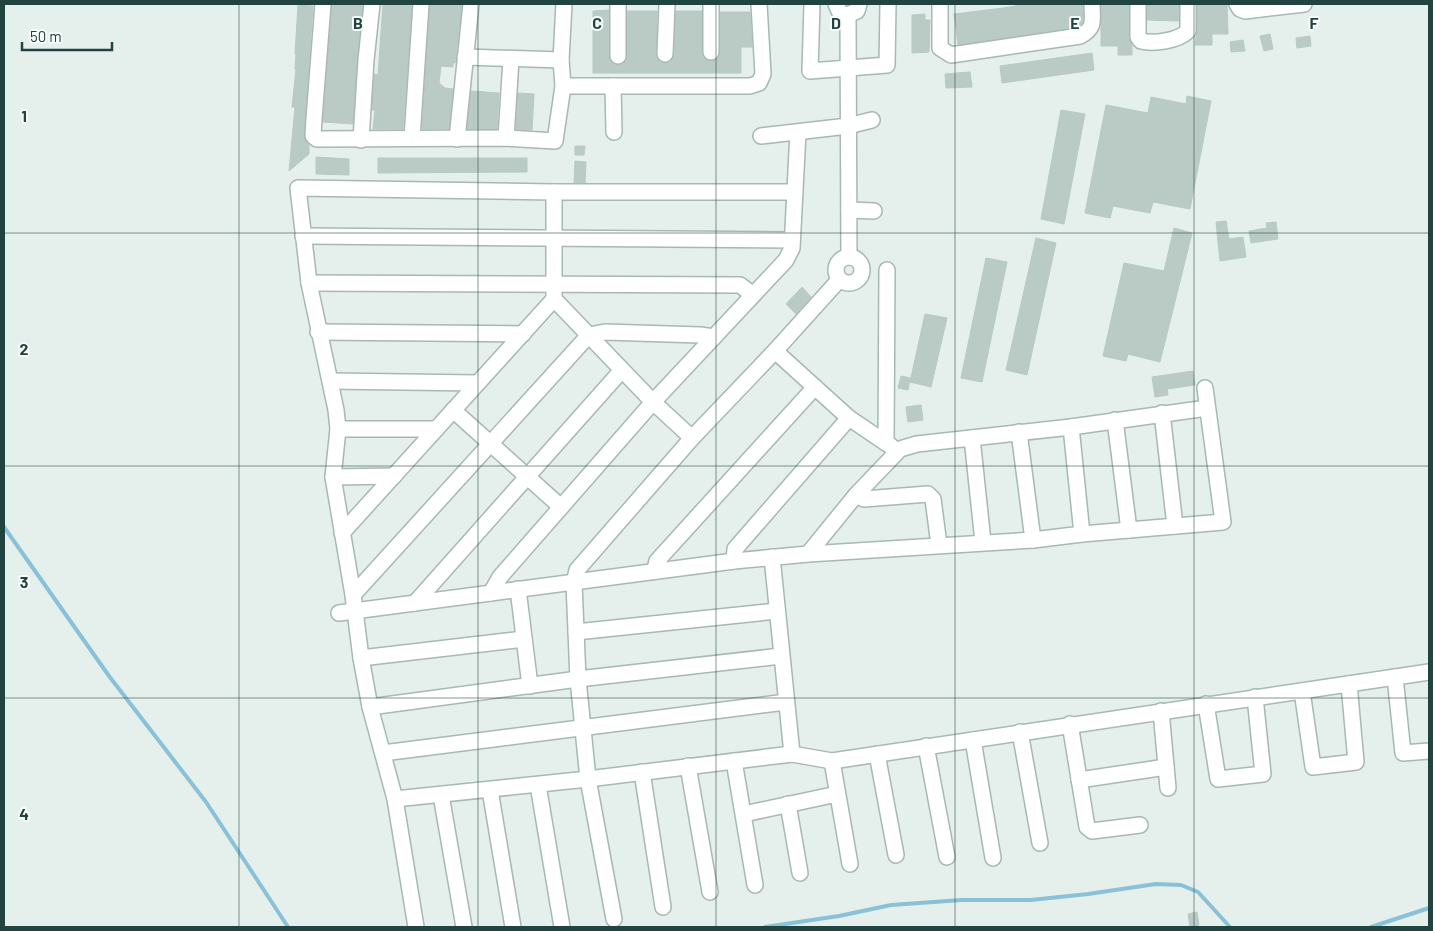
<svg xmlns="http://www.w3.org/2000/svg" width="1433" height="931" viewBox="0 0 1433 931" font-family="Barlow,sans-serif">
<rect width="100%" height="100%" fill="#e5efec"/>
<g fill="none" stroke-linecap="round" stroke-linejoin="round">
<g stroke="#89c1d8" stroke-width="4">
<path d="M4,527L109,676L206,802L288,927"/>
<path d="M765,927L839,916L891,905L962,900H1031L1088,894L1156,884L1181,885L1198,892L1230,927"/>
<path d="M1371,927L1429,908"/>
</g>
</g>
<g fill="#bacbc6" stroke="#b7cac5">
<path d="M332,4H363L357,59L353,124L323,122Z"/>
<path d="M383,4H412L403,129H373L375,110H372L374,74L378,75Z"/>
<path d="M430,4H462L455,63H453V67L441,66L439,83L445,88L453,89L449,129H422Z"/>
<path d="M1016,4H1083V21L1080,25H1077V27L958,45L954,14L1003,8L1016,6Z"/>
<path d="M1101,4H1129V37L1132,45V55H1118V46H1101Z"/>
<path d="M1147,4H1179V21L1147,20Z"/>
<path d="M1197,4H1227L1228,34H1212V45H1195L1197,31Z"/>
<path d="M298,5L313,6L304,135L305,140L309,145V154L289,171L295,107H292L296,69H295L296,54H295Z"/>
<path d="M609,10V56L613,64L618,65L623,64L627,56V11H657L656,54L660,62L664,63L670,62L674,55L676,11H702V52L703,57L707,60H715L719,56L720,12H750L752,47H741V73H593V11Z"/>
<path d="M925,14V20H930L929,52L912,53V15Z"/>
<path d="M1270,34L1273,49L1264,51L1260,36Z"/>
<path d="M1310,36L1311,46L1297,48L1296,38Z"/>
<path d="M1243,40L1245,51L1231,52L1230,42Z"/>
<path d="M1092,53L1094,70L1002,83L1000,66Z"/>
<path d="M970,72L972,87L946,88L945,74Z"/>
<path d="M471,91L499,93L497,129H467Z"/>
<path d="M518,93L534,94L532,130L516,129Z"/>
<path d="M1187,96L1211,101L1190,209L1153,202L1150,213L1113,206L1110,218L1085,213L1106,105L1148,113L1151,97L1186,104Z"/>
<path d="M1061,110L1085,114L1064,224L1041,219Z"/>
<path d="M575,146H585L584,155H575Z"/>
<path d="M316,157L349,159V175L316,174Z"/>
<path d="M378,158H527V172L378,173Z"/>
<path d="M575,161L586,162L585,183H574Z"/>
<path d="M1226,221L1229,239L1243,237L1246,257L1220,261L1216,222Z"/>
<path d="M1276,222L1278,239L1251,243L1249,231L1267,228L1266,223Z"/>
<path d="M1174,228L1192,233L1160,362L1128,354L1126,361L1103,356L1124,263L1164,271Z"/>
<path d="M1036,238L1056,243L1027,375L1006,370Z"/>
<path d="M986,258L1007,262L982,382L961,378Z"/>
<path d="M802,287L811,297L796,314L786,304Z"/>
<path d="M925,314L947,318L931,387L910,382Z"/>
<path d="M1193,371L1195,385L1167,389L1168,395L1155,397L1152,377Z"/>
<path d="M901,376L910,378L908,390L898,388Z"/>
<path d="M921,405L923,420L908,422L906,407Z"/>
<path d="M1197,912L1199,925L1190,927L1188,914Z"/>
</g>
<g fill="none" stroke-linecap="round" stroke-linejoin="round">
<defs>
<g id="minor">
<path d="M323,4L314,119L313,136L317,139L506,138L555,141L563,86L561,60L564,4"/>
<path d="M618,4V56"/>
<path d="M711,4V52"/>
<path d="M812,4L810,71L887,65L888,4"/>
<path d="M836,4L840,13L847,15L857,11L859,4"/>
<path d="M940,4V48L951,55L1080,36C1096,28 1092,20 1092,4"/>
<path d="M1138,4V37L1141,41C1154,44 1178,41 1188,31V4"/>
<path d="M1237,4L1240,9L1245,11L1304,4"/>
<path d="M848,15L849,257"/>
<path d="M665,54L667,4"/>
<path d="M465,57L561,60"/>
<path d="M563,86H750L759,83L763,74L759,4"/>
<path d="M613,86L614,132"/>
<path d="M761,136L848,126L872,120"/>
<path d="M412,138L421,4"/>
<path d="M506,138L511,59"/>
<path d="M457,139L471,4"/>
<path d="M361,140L366,60L372,4"/>
<path d="M554,192V299L653,402L692,438"/>
<path d="M849,210L874,211"/>
<path d="M303,236L792,240"/>
<circle cx="849" cy="270" r="13"/>
<path d="M309,283L740,285L753,295"/>
<path d="M318,332L523,334"/>
<path d="M775,351L849,418L886,443L891,446"/>
<path d="M330,381L477,383"/>
<path d="M453,410L561,507"/>
<path d="M1162,413L1175,526"/>
<path d="M1115,420L1129,530"/>
<path d="M338,429H436"/>
<path d="M1019,432L1033,540"/>
<path d="M972,438L983,542"/>
<path d="M886,443L887,270"/>
<path d="M333,477L394,476"/>
<path d="M856,495L864,499L928,494L933,499L939,545"/>
<path d="M342,533L554,299"/>
<path d="M1082,534L1223,522L1205,388"/>
<path d="M808,554L1033,540L1082,534L1071,427"/>
<path d="M772,557L792,754L832,761L1429,672"/>
<path d="M734,561L735,549L849,418"/>
<path d="M656,571V565L657,561L815,387"/>
<path d="M518,589L530,686"/>
<path d="M491,593L500,577L653,402L786,260L792,248L798,132"/>
<path d="M353,595L589,335L605,332L700,335L714,337"/>
<path d="M415,603L622,370"/>
<path d="M339,613L734,561L808,554L856,495L900,449L917,444L1071,427L1207,408"/>
<path d="M576,632L777,611"/>
<path d="M361,658L524,639"/>
<path d="M1395,677L1403,753L1429,751"/>
<path d="M1302,691L1313,767L1356,762L1349,684"/>
<path d="M1206,704L1218,779L1263,774L1255,697"/>
<path d="M370,707L578,679L781,656"/>
<path d="M1161,711L1168,788"/>
<path d="M1070,724L1087,827L1092,831L1140,825"/>
<path d="M1020,732L1040,843"/>
<path d="M973,740L993,858"/>
<path d="M926,746L947,857"/>
<path d="M383,753L786,702"/>
<path d="M792,754L588,779L578,679L574,583L577,570L692,438L775,351L839,280"/>
<path d="M877,754L896,855"/>
<path d="M734,761L755,885"/>
<path d="M832,761L850,864"/>
<path d="M688,766L710,892"/>
<path d="M642,772L663,907"/>
<path d="M1079,780L1166,767"/>
<path d="M538,785L562,927"/>
<path d="M490,790L513,927"/>
<path d="M441,795L464,927"/>
<path d="M395,799L588,779L614,919"/>
<path d="M788,804L800,873"/>
<path d="M744,814L837,794"/>
<path d="M416,927L395,799L370,707L361,658L353,595L333,477L338,429L336,410L309,283L298,188L554,192H794"/>
</g>
</defs>
<use href="#minor" stroke="#a7b8b5" stroke-width="18"/>
<use href="#minor" stroke="#fff" stroke-width="15"/>
</g>
<path fill="none" stroke="#224440" stroke-width="1" stroke-opacity="0.55" d="M239,4V927M478,4V927M716,4V927M955,4V927M1194,4V927M4,233H1429M4,466H1429M4,698H1429"/>
<g font-size="16" text-anchor="middle" font-weight="bold" fill="#224440" stroke="#f7fbfa" stroke-width="4" stroke-linejoin="round" paint-order="stroke">
<text x="358" y="29">B</text>
<text x="597" y="29">C</text>
<text x="836" y="29">D</text>
<text x="1075" y="29">E</text>
<text x="1314" y="29">F</text>
<text x="24" y="122">1</text>
<text x="24" y="355">2</text>
<text x="24" y="588">3</text>
<text x="24" y="820">4</text>
</g>
<rect width="1433" height="931" fill="none" stroke="#224440" stroke-width="10"/>
<path d="M22 42v8h90v-8" fill="none" stroke="#224440" stroke-width="2.5"/>
<text x="30" y="42" font-size="15" fill="#224440" stroke="#f7fbfa" stroke-width="4" paint-order="stroke">50 m</text>
</svg>
